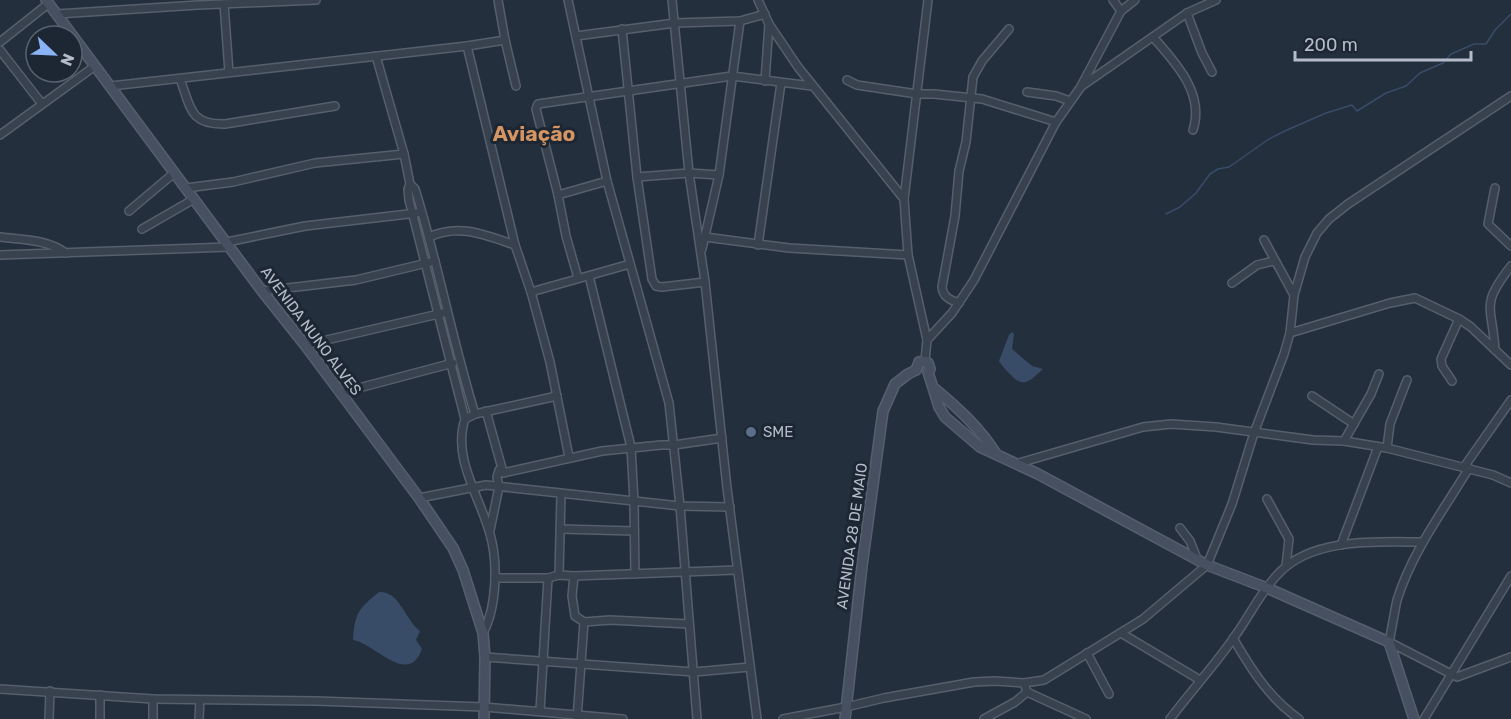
<svg xmlns="http://www.w3.org/2000/svg" width="1511" height="719" viewBox="0 0 1511 719" font-family="Rubik,sans-serif">
<rect width="100%" height="100%" fill="#242f3e"/>
<g fill="#394c67">
<path d="M1012,332L1014,334L1012,349L1032,366L1043,369C1032,379 1024,389 1012,376C1007,371 1003,367 999,361L1009,335Z"/>
<path d="M379,592C400,591 405,620 420,631L416,640L422,649C408,687 376,644 353,640C355,613 358,609 379,592Z"/>
</g>
<g fill="none" stroke-linecap="round" stroke-linejoin="round">
<path stroke="#394c67" stroke-width="1.5" d="M1166,214L1180,207L1196,193L1210,174L1218,169L1229,167L1269,139L1287,130L1326,113L1352,105L1357,111L1386,93L1406,86L1420,73L1443,63L1451,54L1474,44H1486L1495,30L1511,14"/>
<defs>
<g id="street">
<path d="M498,0L505,40L467,46L515,245L531,292L550,362L569,457"/>
<path d="M568,0L607,181L669,403L680,506L697,719"/>
<path d="M672,0L689,173L705,282L727,488L757,719"/>
<path d="M758,0L769,24L798,67L904,199"/>
<path d="M1113,0L1121,11"/>
<path d="M224,4L229,72"/>
<path d="M1187,13L1202,53L1212,72"/>
<path d="M57,14L198,5L316,0"/>
<path d="M622,29L637,177L652,279L656,286L662,287L705,282"/>
<path d="M576,36L675,23L740,21L765,14"/>
<path d="M1153,37C1175,62 1205,93 1193,130"/>
<path d="M505,40L516,86"/>
<path d="M0,42L48,4"/>
<path d="M0,50L42,104"/>
<path d="M376,56L404,154L410,184L415,189C438,263 452,340 475,414"/>
<path d="M180,79C191,107 189,125 225,124L335,106"/>
<path d="M847,80L857,85L917,94H934L982,99L1056,122"/>
<path d="M765,81L769,24"/>
<path d="M111,86L467,46"/>
<path d="M1082,86L1187,13L1216,0"/>
<path d="M1027,92L1056,96L1070,101"/>
<path d="M0,135L95,66"/>
<path d="M637,177L689,173L719,175"/>
<path d="M410,184L408,189L409,200L465,419"/>
<path d="M186,188L233,182L315,163L404,154"/>
<path d="M1495,188L1488,224L1511,246"/>
<path d="M558,195L607,181"/>
<path d="M129,211L174,173"/>
<path d="M142,229L194,199"/>
<path d="M0,237C23,240 46,239 66,253"/>
<path d="M429,237C459,223 485,235 515,245"/>
<path d="M705,237L789,248L908,255"/>
<path d="M1264,240L1294,295"/>
<path d="M227,242L305,226L417,213"/>
<path d="M758,245L781,83"/>
<path d="M702,249L719,175L740,21"/>
<path d="M0,255L229,247"/>
<path d="M589,276L631,447L634,502L635,574"/>
<path d="M578,278L566,236L558,195L536,109L538,104L732,76L812,86"/>
<path d="M1232,283L1257,265L1274,261"/>
<path d="M262,291L356,280L435,261"/>
<path d="M531,292L630,264"/>
<path d="M959,303C950,300 943,297 942,287L955,216L959,171L966,142L973,77L982,61L1009,29"/>
<path d="M1290,333L1390,303L1415,298L1459,319L1471,327L1511,365"/>
<path d="M927,340L952,313L974,280L1056,122L1080,88L1121,11L1135,0"/>
<path d="M305,345L443,313"/>
<path d="M1495,350C1492,304 1480,306 1511,266"/>
<path d="M925,361L927,340L908,255L904,199L928,0"/>
<path d="M1452,381L1442,366L1441,359L1459,319"/>
<path d="M340,393L453,363"/>
<path d="M1312,396L1354,424"/>
<path d="M486,411L503,472"/>
<path d="M1344,441L1371,394L1379,374"/>
<path d="M1387,448L1390,424L1407,380"/>
<path d="M1016,464L1143,427L1171,424L1216,427L1313,440L1344,441L1387,448L1493,475L1511,483"/>
<path d="M1464,467L1511,400"/>
<path d="M1469,468C1443,511 1412,552 1397,600C1394,614 1392,628 1389,642L1457,677L1511,657"/>
<path d="M419,498L486,485L680,506L730,507"/>
<path d="M1267,499L1289,539L1286,566"/>
<path d="M1180,528L1190,541L1198,561"/>
<path d="M560,529L634,531"/>
<path d="M490,530L499,487L497,477L499,470L503,473L602,451L661,445H674L722,438"/>
<path d="M1341,545L1378,447"/>
<path d="M559,575L561,495"/>
<path d="M574,576L572,596L575,616L584,622"/>
<path d="M495,578H548L559,575L574,576L737,570"/>
<path d="M483,633C497,607 498,562 490,534C480,497 452,458 465,419L475,414L557,396"/>
<path d="M1121,633L1200,680"/>
<path d="M1233,638C1251,669 1269,698 1299,719"/>
<path d="M1087,653L1109,694"/>
<path d="M485,657L694,672L750,667"/>
<path d="M1024,683L1027,692L1086,719"/>
<path d="M0,689L153,699L316,701L484,707L623,719"/>
<path d="M100,695V719"/>
<path d="M540,711L548,578"/>
<path d="M49,719L50,691"/>
<path d="M153,719V699"/>
<path d="M199,719L200,700"/>
<path d="M577,719L584,622L610,620L689,624"/>
<path d="M783,719L846,707L884,698L974,682L995,681L1024,683L1044,680L1143,619L1207,565L1232,504L1254,433L1284,354L1290,333L1294,295L1305,257L1317,233L1329,219L1348,204L1511,96"/>
<path d="M984,719L1015,702L1027,692"/>
<path d="M1170,719C1191,691 1215,665 1235,636C1250,615 1261,591 1279,573C1313,537 1379,542 1423,542"/>
<path d="M1424,719L1511,576"/>
</g>
<g id="secondary">
<path d="M46,0L262,291L305,345L419,498L453,548L463,570L483,633L485,657L484,719"/>
<path d="M916,370L919,362L925,361L928,363L930,369L928,372L939,407L945,417L980,447L1038,474L1207,565L1267,588L1389,642L1414,719"/>
<path d="M934,388C958,408 980,428 996,454"/>
<path d="M845,719L862,566L883,411L895,384L908,374L916,370"/>
</g>
</defs>
<use href="#street" stroke="#565f6c" stroke-width="10"/>
<use href="#secondary" stroke="#565f6c" stroke-width="12"/>
<use href="#street" stroke="#38414e" stroke-width="7"/>
<use href="#secondary" stroke="#465061" stroke-width="9"/>
</g>
<circle fill="#5c6f8a" stroke="#1d2633" stroke-width="2" cx="751" cy="432" r="6"/>
<g text-anchor="middle" stroke-width="6" stroke-linejoin="round" paint-order="stroke">
<g font-size="15" fill="#b4bcc9" stroke="#1d2633">
<text transform="translate(311 331) rotate(53)" y="5">AVENIDA NUNO ALVES</text>
<text transform="translate(852 536) rotate(-82)" y="5">AVENIDA 28 DE MAIO</text>
</g>
<g font-size="15" fill="#b4bcc9" stroke="#1d2633" text-anchor="start">
<text x="763" y="437">SME</text>
</g>
<g font-size="21" font-weight="bold" fill="#d59563" stroke="#1d2633">
<text x="534" y="141">Aviação</text>
</g>
</g>
<g transform="translate(54 54) rotate(113)"><circle r="28" fill="#1d2633" stroke="#59626f" stroke-width="1.5"/>
<path d="M0-4.5L10 22L0 15L-10 22Z" fill="#8ab4f8"/>
<text y="-9" font-size="16" font-weight="bold" text-anchor="middle" fill="#b4bcc9">N</text>
</g>
<path d="M1295 51v9h176v-9" fill="none" stroke="#b4bcc9" stroke-width="3"/>
<text x="1304" y="51" font-size="18" fill="#b4bcc9" stroke="#1d2633" stroke-width="4.5" paint-order="stroke">200 m</text>
</svg>
